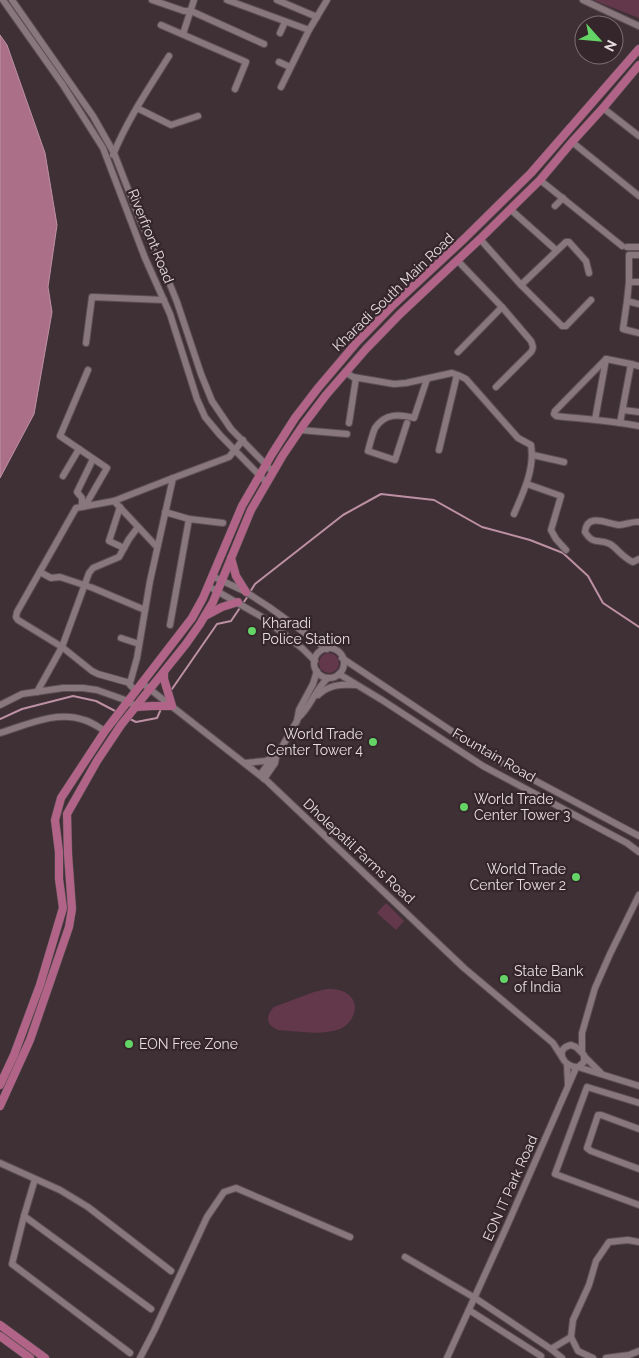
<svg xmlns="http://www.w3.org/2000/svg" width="639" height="1358" viewBox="0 0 639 1358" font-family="Raleway,sans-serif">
<rect width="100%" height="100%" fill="#3f3036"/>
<g fill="#64384b">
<path d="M593,0H639V18Z"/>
<circle cx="329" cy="663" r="10"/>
<path d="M386,903L404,921L396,930L377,913Z"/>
<path d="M327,989C333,989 340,989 346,993C362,1002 354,1023 340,1029C321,1036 297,1031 278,1030C266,1025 265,1016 274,1007L314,992Z"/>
</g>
<path fill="#ab7088" stroke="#bd91a3" d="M0,35L7,45L45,153L57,225L48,287L52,312L34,414L0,478Z"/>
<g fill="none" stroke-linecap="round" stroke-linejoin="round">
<g stroke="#bd91a3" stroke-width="2">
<path d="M250,592L255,584L343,515L381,494L434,500L482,527L530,540L563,553L588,576L603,603L639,627"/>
<path d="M172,689L217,624L231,621L248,596"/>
<path d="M0,719L22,709L73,696L96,701L117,712"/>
<path d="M130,719L136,722L157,718L161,709"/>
</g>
<defs>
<g id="minor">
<path d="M3,0L63,85L103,148L145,258L170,314L197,399L205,417L220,435L267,483"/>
<path d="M12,0L93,116L114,153L140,220L169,282L177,302L201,374L212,401L231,429L273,472"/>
<path d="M152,0L184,11H191L264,44"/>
<path d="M227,0L309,30"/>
<path d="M277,0L317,17"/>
<path d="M583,0L639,26"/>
<path d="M161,25L246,62L235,89"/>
<path d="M280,33L285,22"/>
<path d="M183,34L194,0"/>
<path d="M279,62L290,67"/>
<path d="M281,87L309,30L327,0"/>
<path d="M137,108L171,125L198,116"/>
<path d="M603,108L639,136"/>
<path d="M572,142L639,196"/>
<path d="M113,155C127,120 149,88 169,56"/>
<path d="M540,180L622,246"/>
<path d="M555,206L563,198"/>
<path d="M510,209L556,250"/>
<path d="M480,239L521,285L562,326H566L591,300"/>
<path d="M627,247H639"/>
<path d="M457,260L502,307L531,341C533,346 534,348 531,352L496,387"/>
<path d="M629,282V255H639"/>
<path d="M639,282H629L627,301L623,329L639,333"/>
<path d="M521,285L566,242H569L586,261L589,273"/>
<path d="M627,301L639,304"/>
<path d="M86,343L92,297L164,300"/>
<path d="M458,352L502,307"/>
<path d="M606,359L631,364"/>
<path d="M345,372L353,377L394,384L406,383L452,373L460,376L466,379L518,438L531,445C535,469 523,493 514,514"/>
<path d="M623,410L639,412"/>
<path d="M595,420L606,359L555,411L554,414L556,416C584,419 612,421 639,426"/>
<path d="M349,423L356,378"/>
<path d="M407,423L395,460L368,451C370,444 372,435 375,428C385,413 399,414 414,418L427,379"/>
<path d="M620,423L631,364L639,366"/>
<path d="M300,430L347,434"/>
<path d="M439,450L457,375"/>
<path d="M533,455L564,462"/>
<path d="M63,476L79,449"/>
<path d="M527,484L561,496L551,530L556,539L566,550"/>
<path d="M114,501L157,547"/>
<path d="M85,506L107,468L60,436L88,370"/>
<path d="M82,507V498L77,492L93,459"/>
<path d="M120,507L109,541L124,548"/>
<path d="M165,512L189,519L223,523"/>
<path d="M639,522C632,521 626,525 619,525C607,524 587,512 585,532C594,546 598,538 610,544C618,549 622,557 633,562L639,559"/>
<path d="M40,572L51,578L60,577L93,588L145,610"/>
<path d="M212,576L246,592L269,607L327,649"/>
<path d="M208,586L262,617L303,649L315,661"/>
<path d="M170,625L189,519"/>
<path d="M121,638L139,644"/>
<circle cx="329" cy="663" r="15"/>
<path d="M342,658L489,756L639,836"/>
<path d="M339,674L382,700L483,766L627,843L639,852"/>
<path d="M130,683L137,658L150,581L173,478"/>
<path d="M142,683L267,781L464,968L553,1043L562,1057"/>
<path d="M136,691L130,685V683L98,674L92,671L62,647L18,620L16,617L17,612L76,508L114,501L173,478L229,457L243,440"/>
<path d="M37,692L62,647L89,573L93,568L119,557L129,539L138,527"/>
<path d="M318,695C329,685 340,684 355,685"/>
<path d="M0,705L22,694L63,688H83L97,690L128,701L136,707"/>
<path d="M298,718C311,707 315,689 328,678"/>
<path d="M0,733C26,725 57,710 84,720C92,722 98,727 105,731"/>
<path d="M245,763L265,761L276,757"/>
<path d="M260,775L271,760"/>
<path d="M264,779L275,763L276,757L297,721L299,710L313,684L317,671"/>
<path d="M571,1045L576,1047L584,1055V1062L578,1067C564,1068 553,1049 571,1045Z"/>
<path d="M582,1052V1033L595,988L610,954L639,895"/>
<path d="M584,1056L601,1073"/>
<path d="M567,1064L568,1085"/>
<path d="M578,1067L639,1086"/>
<path d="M639,1103L587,1087L555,1174L639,1205"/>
<path d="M639,1129L601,1115H598L587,1148L591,1151L639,1169"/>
<path d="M0,1163L60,1190L88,1207L171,1271"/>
<path d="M35,1179L24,1216L151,1309"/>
<path d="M24,1216L12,1264L130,1353"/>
<path d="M405,1257L475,1298L551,1349L562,1358"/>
<path d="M469,1310L541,1356"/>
<path d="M551,1349L571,1337"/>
<path d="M140,1358L154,1331L207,1217L224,1192L236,1188L350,1237"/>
<path d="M447,1358L506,1228L576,1068"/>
<path d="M593,1358L578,1351L571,1337L573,1320L589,1285L596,1261L609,1242L628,1240L639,1242"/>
<path d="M606,1358L629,1355L639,1351"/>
</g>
<g id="major">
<path d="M231,558L236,576L246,592"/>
<path d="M205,616L222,607L238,602"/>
<path d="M136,707L152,706H172L164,679V672"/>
<path d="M0,1085L14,1055L40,985L63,908L59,879V852L55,820L61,798L105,731L192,618L203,598L242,506L272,454L295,418L318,388L357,342L392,306L465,238L531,173L639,49"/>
<path d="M0,1106L30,1040L69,927L72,909L68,854L67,814L97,761L121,725L186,644L200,624L213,602L251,510L283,455L304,424L326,395L366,349L400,314L480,239L540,180L572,142L603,108L639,65"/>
<path d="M0,1325L45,1358"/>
<path d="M0,1336L30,1358"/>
</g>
</defs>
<use href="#minor" stroke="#5c4f54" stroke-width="8"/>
<use href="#major" stroke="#5c4f54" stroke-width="9"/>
<use href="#minor" stroke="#89777e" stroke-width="6"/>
<use href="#major" stroke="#b16487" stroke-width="8"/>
</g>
<g fill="#65d467" stroke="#35262c" stroke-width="2">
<circle cx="252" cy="631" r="5"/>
<circle cx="373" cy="742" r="5"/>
<circle cx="464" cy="807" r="5"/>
<circle cx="576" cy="877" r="5"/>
<circle cx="504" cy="979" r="5"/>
<circle cx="129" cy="1044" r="5"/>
</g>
<g text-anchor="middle" stroke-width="4.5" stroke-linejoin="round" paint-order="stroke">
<g font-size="14" fill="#e7dde1" stroke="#35262c">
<text transform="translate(151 236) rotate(68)" y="5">Riverfront Road</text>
<text transform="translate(393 292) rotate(-44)" y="5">Kharadi South Main Road</text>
<text transform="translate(494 755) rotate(30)" y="5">Fountain Road</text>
<text transform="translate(359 851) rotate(43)" y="5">Dholepatil Farms Road</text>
<text transform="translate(510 1188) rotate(-66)" y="5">EON IT Park Road</text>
</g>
<g font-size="14" fill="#e7dde1" stroke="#35262c" text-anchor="start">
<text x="262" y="628">Kharadi<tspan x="262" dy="16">Police Station</tspan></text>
<text x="363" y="739" text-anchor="end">World Trade<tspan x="363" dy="16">Center Tower 4</tspan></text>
<text x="474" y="804">World Trade<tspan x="474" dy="16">Center Tower 3</tspan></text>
<text x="566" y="874" text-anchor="end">World Trade<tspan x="566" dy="16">Center Tower 2</tspan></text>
<text x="514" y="976">State Bank<tspan x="514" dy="16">of India</tspan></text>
<text x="139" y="1049">EON Free Zone</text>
</g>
</g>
<g transform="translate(599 40) rotate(117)"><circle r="24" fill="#35262c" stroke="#7c6f74"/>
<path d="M0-4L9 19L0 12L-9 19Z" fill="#65d467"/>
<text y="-8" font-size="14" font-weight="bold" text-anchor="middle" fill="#e7dde1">N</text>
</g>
</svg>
